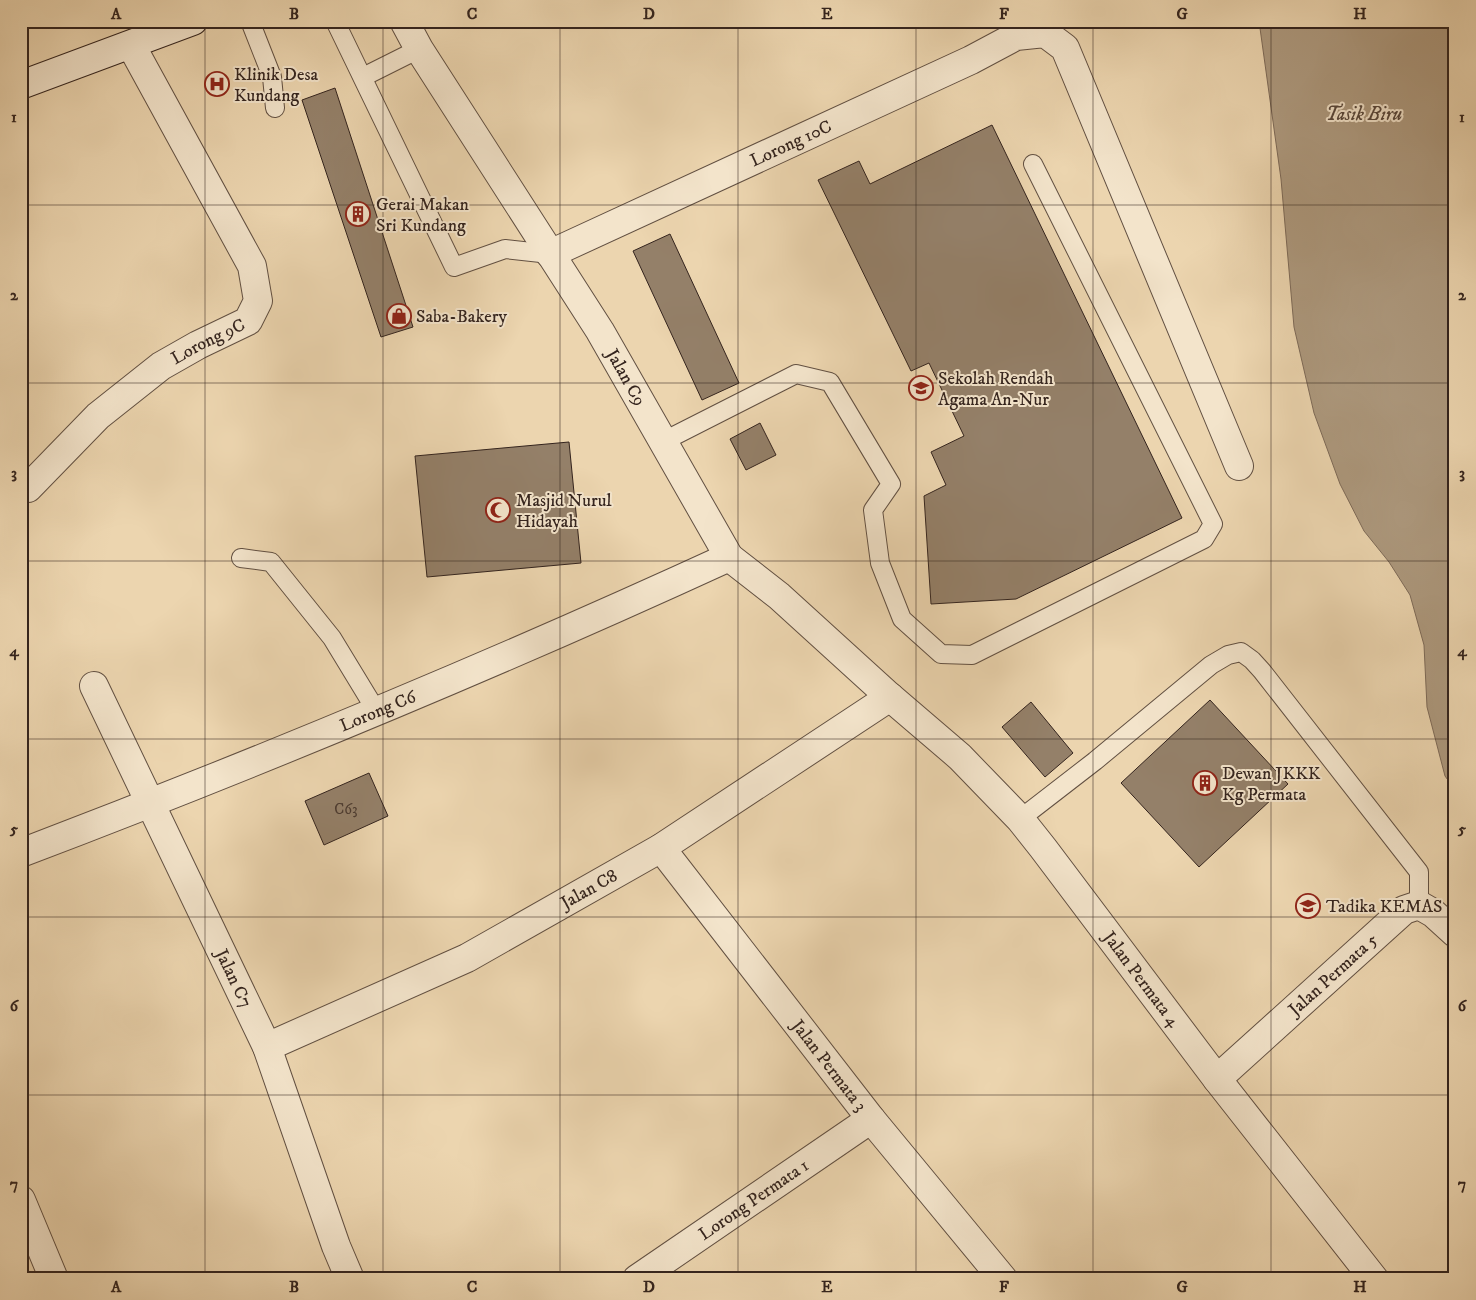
<svg xmlns="http://www.w3.org/2000/svg" width="1476" height="1300" viewBox="0 0 1476 1300" font-family="'IM FELL DW Pica',serif">
<rect width="100%" height="100%" fill="#ecd5af"/>
<filter id="stains"><feTurbulence type="fractalNoise" baseFrequency=".004" numOctaves="4"/><feColorMatrix values="0 0 0 0 .2 0 0 0 0 .09 0 0 0 0 .02 0 0 0 .5 -.17"/></filter>
<radialGradient id="worn" r=".72"><stop offset=".6" stop-color="#630" stop-opacity="0"/><stop offset="1" stop-color="#630" stop-opacity=".3"/></radialGradient>
<path fill="#ad997e" stroke="#7d6a58" d="M1259,21H1455V790L1445,776L1427,707L1424,645L1410,595L1389,562L1364,531L1340,484L1314,413L1294,327L1281,179Z"/>
<g fill="#948069" stroke="#34241e">
<path d="M335,88L413,327L381,337L302,100Z"/>
<path d="M992,125L1182,518L1016,599L931,604L924,496L946,485L931,452L964,436L929,363L911,371L818,180L859,161L870,184Z"/>
<path d="M670,234L739,383L702,400L633,251Z"/>
<path d="M760,423L776,455L746,470L730,439Z"/>
<path d="M569,442L581,563L427,577L415,456Z"/>
<path d="M1210,700L1288,784L1199,867L1121,783Z"/>
<path d="M1031,702L1073,753L1045,777L1002,727Z"/>
<path d="M369,773L388,816L324,845L305,801Z"/>
</g>
<g fill="none" stroke-linecap="round" stroke-linejoin="round">
<defs>
<g id="lane">
<path d="M250,21L272,77L275,108"/>
<path d="M335,21L454,267L505,249L550,254"/>
<path d="M363,77L419,49"/>
<path d="M662,442L796,374L830,382L891,484L873,510L880,563L902,619L941,654L972,655L1204,539L1213,524L1033,164"/>
<path d="M241,558L271,562L332,638L377,712"/>
<path d="M1020,819L1095,761L1211,665L1228,655L1241,652L1252,660L1262,671L1419,872V905"/>
</g>
<g id="street">
<path id="s1" d="M404,21L419,49L600,331L729,557L779,596L890,697L960,757L1020,819L1043,848L1217,1079L1374,1279"/>
<path id="s2" d="M550,254L971,60L1016,36L1045,33L1065,48L1239,466"/>
<path id="s3" d="M28,488L98,416L161,366L198,345L248,321L258,301L252,266L131,45"/>
<path id="s4" d="M94,686L267,1047L336,1246L350,1279"/>
<path id="s5" d="M661,848L871,1119L1003,1279"/>
<path id="s6" d="M21,853C260,762 496,664 729,557"/>
<path id="s7" d="M267,1047L467,958L661,848L890,697"/>
<path id="s8" d="M1217,1079L1404,910L1419,905L1433,913L1455,933"/>
<path d="M21,1200L54,1279"/>
<path id="s9" d="M637,1279L871,1119"/>
</g>
<path id="secondary" d="M21,85L193,21"/>
</defs>
<use href="#lane" stroke="#625042" stroke-width="20"/>
<use href="#street" stroke="#625042" stroke-width="30"/>
<use href="#secondary" stroke="#34241e" stroke-width="30"/>
<use href="#lane" stroke="#f3e4cb" stroke-width="18"/>
<use href="#street" stroke="#f3e4cb" stroke-width="28"/>
<use href="#secondary" stroke="#f3e4cb" stroke-width="28"/>
</g>
<path fill="none" stroke="#34241e" stroke-width="1" stroke-opacity="0.55" d="M205,21V1279M383,21V1279M560,21V1279M738,21V1279M916,21V1279M1093,21V1279M1271,21V1279M21,205H1455M21,383H1455M21,561H1455M21,739H1455M21,917H1455M21,1095H1455"/>
<defs>
<symbol id="hospital-ring" viewBox="-11 -11 22 22"><circle r="9.5" fill="#f3e4cb" stroke="#8f2418" stroke-width="1.5"/><path d="M-5-5h3v3.5h4V-5h3V5h-3V1.5h-4V5h-3Z" fill="#8f2418"/></symbol>
<symbol id="building-ring" viewBox="-11 -11 22 22"><circle r="9.5" fill="#f3e4cb" stroke="#8f2418" stroke-width="1.5"/><path d="M-4-6H4V6H1V3H-1V6H-4ZM-2.5-4.3h1.7v1.8h-1.7ZM.8-4.3h1.7v1.8H.8ZM-2.5-1h1.7V.8h-1.7ZM.8-1h1.7V.8H.8Z" fill="#8f2418"/></symbol>
<symbol id="shop-ring" viewBox="-11 -11 22 22"><circle r="9.5" fill="#f3e4cb" stroke="#8f2418" stroke-width="1.5"/><path d="M-5-2.5h2.3a2.7 3.5 0 0 1 5.4 0H5L5.5 6h-11ZM-1.5-2.5h3a1.5 2.3 0 0 0-3 0Z" fill="#8f2418"/></symbol>
<symbol id="school-ring" viewBox="-11 -11 22 22"><circle r="9.5" fill="#f3e4cb" stroke="#8f2418" stroke-width="1.5"/><path d="M0-5L7-2L0 1L-7-2ZM-4 1L0 2.5L4 1V4Q0 6-4 4Z" fill="#8f2418"/></symbol>
<symbol id="mosque-ring" viewBox="-11 -11 22 22"><circle r="9.5" fill="#f3e4cb" stroke="#8f2418" stroke-width="1.5"/><path d="M3.5-4.9A6 6 0 1 0 3.5 4.9A5 5 0 1 1 3.5-4.9Z" fill="#8f2418"/></symbol>
</defs>
<g fill-rule="evenodd">
<use href="#hospital-ring" x="203" y="70" width="28" height="28"/>
<use href="#building-ring" x="344" y="200" width="28" height="28"/>
<use href="#shop-ring" x="385" y="302" width="28" height="28"/>
<use href="#school-ring" x="907" y="374" width="28" height="28"/>
<use href="#mosque-ring" x="484" y="496" width="28" height="28"/>
<use href="#building-ring" x="1191" y="769" width="28" height="28"/>
<use href="#school-ring" x="1294" y="892" width="28" height="28"/>
</g>
<g text-anchor="middle" stroke-width="4" stroke-linejoin="round" paint-order="stroke">
<g font-size="15" fill="#4c3b31">
<text x="346" y="814">C63</text>
</g>
<g font-size="18" fill="#34241e" stroke="#f3e4cb" text-anchor="start">
<text x="234" y="80">Klinik Desa<tspan x="234" dy="21">Kundang</tspan></text>
<text x="376" y="210">Gerai Makan<tspan x="376" dy="21">Sri Kundang</tspan></text>
<text x="416" y="322">Saba-Bakery</text>
<text x="938" y="384">Sekolah Rendah<tspan x="938" dy="21">Agama An-Nur</tspan></text>
<text x="516" y="506">Masjid Nurul<tspan x="516" dy="21">Hidayah</tspan></text>
<text x="1222" y="779">Dewan JKKK<tspan x="1222" dy="21">Kg Permata</tspan></text>
<text x="1326" y="912">Tadika KEMAS</text>
</g>
<g font-size="18" fill="#34241e" stroke="#f3e4cb">
<text dy="6" stroke="none"><textPath href="#s2" startOffset="265">Lorong 10C</textPath></text>
<text dy="6" stroke="none"><textPath href="#s3" startOffset="234">Lorong 9C</textPath></text>
<text dy="6" stroke="none"><textPath href="#s1" startOffset="420">Jalan C9</textPath></text>
<text dy="6" stroke="none"><textPath href="#s6" startOffset="384">Lorong C6</textPath></text>
<text dy="6" stroke="none"><textPath href="#s7" startOffset="359">Jalan C8</textPath></text>
<text dy="6" stroke="none"><textPath href="#s8" startOffset="156">Jalan Permata 5</textPath></text>
<text dy="6" stroke="none"><textPath href="#s4" startOffset="324">Jalan C7</textPath></text>
<text dy="6" stroke="none"><textPath href="#s1" startOffset="1220">Jalan Permata 4</textPath></text>
<text dy="6" stroke="none"><textPath href="#s5" startOffset="275">Jalan Permata 3</textPath></text>
<text dy="6" stroke="none"><textPath href="#s9" startOffset="141">Lorong Permata 1</textPath></text>
</g>
<g font-size="19" font-style="italic" fill="#58473b" stroke="#f3e4cb">
<text x="1364" y="120">Tasik Biru</text>
</g>
</g>
<rect width="1476" height="1300" fill="none" stroke="#ecd5af" stroke-width="55"/>
<rect x="28" y="28" width="1420" height="1244" fill="none" stroke="#34241e" stroke-width="2"/>
<g font-size="16" text-anchor="middle" font-weight="bold" fill="#34241e">
<text x="116" y="19">A</text>
<text x="294" y="19">B</text>
<text x="472" y="19">C</text>
<text x="649" y="19">D</text>
<text x="827" y="19">E</text>
<text x="1004" y="19">F</text>
<text x="1182" y="19">G</text>
<text x="1360" y="19">H</text>
<text x="14" y="122">1</text>
<text x="1462" y="122">1</text>
<text x="14" y="300">2</text>
<text x="1462" y="300">2</text>
<text x="14" y="478">3</text>
<text x="1462" y="478">3</text>
<text x="14" y="656">4</text>
<text x="1462" y="656">4</text>
<text x="14" y="834">5</text>
<text x="1462" y="834">5</text>
<text x="14" y="1011">6</text>
<text x="1462" y="1011">6</text>
<text x="14" y="1189">7</text>
<text x="1462" y="1189">7</text>
<text x="116" y="1292">A</text>
<text x="294" y="1292">B</text>
<text x="472" y="1292">C</text>
<text x="649" y="1292">D</text>
<text x="827" y="1292">E</text>
<text x="1004" y="1292">F</text>
<text x="1182" y="1292">G</text>
<text x="1360" y="1292">H</text>
</g>
<rect width="100%" height="100%" filter="url(#stains)"/>
<rect width="100%" height="100%" fill="url(#worn)"/>
</svg>
